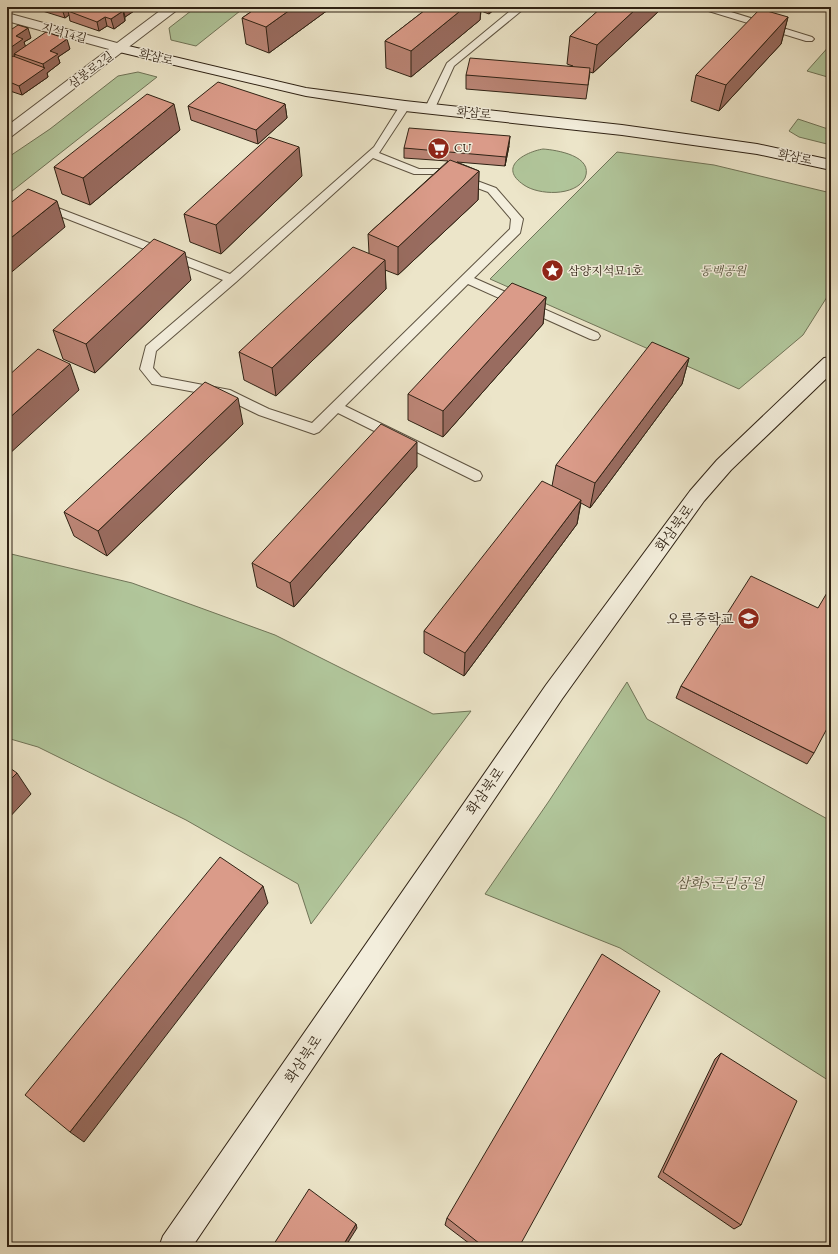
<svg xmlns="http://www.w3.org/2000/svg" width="838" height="1254" viewBox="0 0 838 1254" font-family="'EB Garamond','Noto Serif KR',serif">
<rect width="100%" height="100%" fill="#ece5c9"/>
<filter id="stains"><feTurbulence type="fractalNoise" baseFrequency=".005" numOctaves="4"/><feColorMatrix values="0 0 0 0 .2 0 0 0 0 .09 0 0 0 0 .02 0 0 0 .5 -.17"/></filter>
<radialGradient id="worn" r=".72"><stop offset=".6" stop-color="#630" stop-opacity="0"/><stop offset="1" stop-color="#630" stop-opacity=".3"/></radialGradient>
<g fill="#b1c69b" stroke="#707458">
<path d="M196,7H245L196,46L171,40L169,28Z"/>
<path d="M831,44V78L807,71Z"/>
<path d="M138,72L157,77L7,195V158L50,129L118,76Z"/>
<path d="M798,119L831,130V145L799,137L789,131Z"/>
<path d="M543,149C557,150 594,156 585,178C575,197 538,195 524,185C497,167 525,152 543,149Z"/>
<path d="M617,152L714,165L831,193V294L827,297L803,335L739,389L490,279Z"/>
<path d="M7,553L132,583L275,635L433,714L471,711L311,924L298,884L186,820L38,747L7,738Z"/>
<path d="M627,682L647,719L831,821V1082L620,948L485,894L549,801Z"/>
</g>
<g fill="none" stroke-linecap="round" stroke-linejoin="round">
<defs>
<g id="lane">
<path d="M515,7H526L454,66L435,108L430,111L426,110L425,108L447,63Z"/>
<path d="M700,7H715L812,37L814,39L812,41H806L702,9Z"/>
<path d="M405,103L410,106L379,153L419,169H445L496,188L523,219L520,233L474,278L598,333L600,336L598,339L594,340L590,339L468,284L345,406L480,472L482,476L480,480L475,481L338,413L319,432L314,434L259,415L222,397L152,384L140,369L146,346L223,280L37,207L35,205L37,203H45L230,274L374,147L401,104ZM373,158L414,174H440L488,192L511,219L510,229L312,423L269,409L230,390L161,377L153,368L156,351L236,282Z"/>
</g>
<path id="street" d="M165,7H181L12,136L7,138V126L109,49L7,21V13L117,43Z"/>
<g id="secondary">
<path d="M120,44L306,88L405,101L622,125L757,144L831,160V170L757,154L622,135L405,111L306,96L115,51L113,48L115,45Z"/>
<path d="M831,357V374L731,470L704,501L562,699L192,1247H159L163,1236L546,685L690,491L717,460L824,358Z"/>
</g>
</defs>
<use href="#lane" stroke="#5e5341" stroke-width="2"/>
<use href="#street" stroke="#5e5341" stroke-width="2"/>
<use href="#secondary" stroke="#2f2214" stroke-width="2"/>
<use href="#lane" fill="#f3eedc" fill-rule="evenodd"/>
<use href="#street" fill="#f3eedc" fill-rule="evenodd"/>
<use href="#secondary" fill="#f3eedc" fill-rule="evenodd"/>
</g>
<g fill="#bb8576" stroke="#2f2214">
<path d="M33,7H140L125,17V21L114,29L107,26L99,31L70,21L69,15L65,18L33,8Z"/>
<path d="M258,7H332L269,53L246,44L242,18Z"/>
<path d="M429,7H497L489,14L481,11L480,20L411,77L386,68L385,41Z"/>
<path d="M602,7H661L660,10L593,73L590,72L586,99L466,89V75L573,66L567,64L570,36Z"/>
<path d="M788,17L781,44L719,111L691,101L696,75Z"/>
<path d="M7,28L31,38L24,42L25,46L70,49L58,57L60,63L47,73L48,77L22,95L7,90Z"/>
<path d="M285,104L287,118L258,144L191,120L188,106Z"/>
<path d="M180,130L90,205L62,194L54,167Z"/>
<path d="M509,146L505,166L457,162L479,171L478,200L398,275L385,270L386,289L276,396L244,380L239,352L369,253L368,234L448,161L404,158V148Z"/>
<path d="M302,176L221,254L190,242L184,214Z"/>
<path d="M191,280L95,373L63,359L53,330Z"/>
<path d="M546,297L543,324L443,437L408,420V394Z"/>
<path d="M689,358L682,384L590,508L581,503L577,524L464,676L424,653V631L552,486L556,465Z"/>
<path d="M243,424L107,556L74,536L64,512Z"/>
<path d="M417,467L294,607L257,587L252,563Z"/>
<path d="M681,686L814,753L807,764L676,698Z"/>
<path d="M721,1053L741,1225L734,1229L658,1177L715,1059Z"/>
<path d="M447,1218L519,1247H474L445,1225Z"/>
</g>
<g fill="#996c60" stroke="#2f2214">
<path d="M65,7H81L68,11L69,15L65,18L62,9Z"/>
<path d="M124,7H140L125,17L123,8Z"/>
<path d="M294,7H332L269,53L266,27Z"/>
<path d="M465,7H481L480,20L411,77V51Z"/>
<path d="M489,7H497L489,14Z"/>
<path d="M638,7H661L660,10L593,73L597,45Z"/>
<path d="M123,11L125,21L114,29L111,19Z"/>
<path d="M105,17L107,26L99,31L97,22Z"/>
<path d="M788,17L781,44L719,111L726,85Z"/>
<path d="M28,28L31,38L24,42L26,48L14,54L15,56L8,60L7,56V50L16,36Z"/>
<path d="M67,39L70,49L58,57L60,63L47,73L48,77L22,95L19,86L44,68L43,64L50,51Z"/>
<path d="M174,104L180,130L90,205L83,178Z"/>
<path d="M285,104L287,118L258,144L256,130Z"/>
<path d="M510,136L509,146L505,166L506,157Z"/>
<path d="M299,147L302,176L221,254L216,225Z"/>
<path d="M479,171L478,200L398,275V247Z"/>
<path d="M57,201L65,227L7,276V241Z"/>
<path d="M185,252L191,280L95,373L86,344Z"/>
<path d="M385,260L386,289L276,396L272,368Z"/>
<path d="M546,297L543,324L443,437V411Z"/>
<path d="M689,358L682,384L590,508L595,483Z"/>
<path d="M70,364L79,390L7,456V420Z"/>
<path d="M238,398L243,424L107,556L98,531Z"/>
<path d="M417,442V467L294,607L290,583Z"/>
<path d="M581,500L577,524L464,676L465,653Z"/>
<path d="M17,773L31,794L7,820V783Z"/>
<path d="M263,886L268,903L84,1142L70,1132Z"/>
<path d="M356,1224L357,1228L345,1247H342Z"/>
</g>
<g fill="#da9b89" stroke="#2f2214">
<path d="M57,7H65L62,9Z"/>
<path d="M74,7H111L123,11L111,19L105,17L97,22L68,11Z"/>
<path d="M258,7H294L266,27L242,18Z"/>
<path d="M429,7H465L411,51L385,41Z"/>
<path d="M602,7H638L597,45L570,36Z"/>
<path d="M760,9L788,17L726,85L696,75Z"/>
<path d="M18,25L28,28L16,36L23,39L7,50V28L12,29Z"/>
<path d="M46,32L67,39L50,51L58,54L43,64L14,54Z"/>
<path d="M13,56L45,68L19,86L7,81V60Z"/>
<path d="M470,58L590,68L588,85L466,75Z"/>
<path d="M218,82L285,104L256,130L188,106Z"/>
<path d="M147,94L174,104L83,178L54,167Z"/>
<path d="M409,128L510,136L506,157L404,148Z"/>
<path d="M269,137L299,147L216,225L184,214Z"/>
<path d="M450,160L479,171L398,247L368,234Z"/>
<path d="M28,189L57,201L7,241V206Z"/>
<path d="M154,239L185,252L86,344L53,330Z"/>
<path d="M353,247L385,260L272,368L239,352Z"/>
<path d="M512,283L546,297L443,411L408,394Z"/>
<path d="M652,342L689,358L595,483L556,465Z"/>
<path d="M38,349L70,364L7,420V377Z"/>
<path d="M205,382L238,398L98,531L64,512Z"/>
<path d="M381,424L417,442L290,583L252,563Z"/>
<path d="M542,481L581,500L465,653L424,631Z"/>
<path d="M751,576L818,608L831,586V721L814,753L681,686Z"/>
<path d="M7,766L17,773L7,783Z"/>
<path d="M220,857L263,886L70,1132L25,1095Z"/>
<path d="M602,954L660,991L519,1247H484L447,1218Z"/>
<path d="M721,1053L797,1101L741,1225L663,1172Z"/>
<path d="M309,1189L356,1224L342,1247H272Z"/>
</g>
<defs>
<symbol id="supermarket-disc" viewBox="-11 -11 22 22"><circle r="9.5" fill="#8f2418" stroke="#f3eedc"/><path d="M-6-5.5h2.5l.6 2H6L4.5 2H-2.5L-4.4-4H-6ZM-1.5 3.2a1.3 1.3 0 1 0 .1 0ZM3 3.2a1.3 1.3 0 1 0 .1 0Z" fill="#fff"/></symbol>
<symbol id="sight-disc" viewBox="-11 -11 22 22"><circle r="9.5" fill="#8f2418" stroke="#f3eedc"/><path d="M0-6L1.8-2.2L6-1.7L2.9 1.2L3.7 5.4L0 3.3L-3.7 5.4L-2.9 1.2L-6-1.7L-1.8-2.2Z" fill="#fff"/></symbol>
<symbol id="school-disc" viewBox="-11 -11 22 22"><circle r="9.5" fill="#8f2418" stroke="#f3eedc"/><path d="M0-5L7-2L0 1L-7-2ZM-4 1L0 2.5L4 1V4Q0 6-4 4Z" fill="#fff"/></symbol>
</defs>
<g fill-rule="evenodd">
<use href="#supermarket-disc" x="426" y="136" width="25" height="25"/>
<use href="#sight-disc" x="540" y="258" width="25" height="25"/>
<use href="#school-disc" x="736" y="606" width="25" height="25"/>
</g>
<g text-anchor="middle" stroke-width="3" stroke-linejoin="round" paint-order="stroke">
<g font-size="12" fill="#2f2214" stroke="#f3eedc">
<text transform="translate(64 33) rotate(15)" y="4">지석14길</text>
<text transform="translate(156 57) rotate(14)" y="4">화삼로</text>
<text transform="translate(91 70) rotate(-37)" y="4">삼봉로2길</text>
<text transform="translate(474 113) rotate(6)" y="4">화삼로</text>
<text transform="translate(795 157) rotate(12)" y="4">화삼로</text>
</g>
<g font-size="12" fill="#2f2214" stroke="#f3eedc" text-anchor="start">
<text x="454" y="152">CU</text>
<text x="568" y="275">삼양지석묘1호</text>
</g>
<g font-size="12" font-style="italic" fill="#56533c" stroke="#f3eedc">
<text x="723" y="275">동백공원</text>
</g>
<g font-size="14" fill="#2f2214" stroke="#f3eedc">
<text transform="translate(674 528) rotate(-54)" y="5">화삼북로</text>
<text transform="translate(485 791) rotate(-55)" y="5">화삼북로</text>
<text transform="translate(303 1059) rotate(-56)" y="5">화삼북로</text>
</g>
<g font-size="14" fill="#2f2214" stroke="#f3eedc" text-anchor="end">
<text x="734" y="624">오름중학교</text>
</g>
<g font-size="14" font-style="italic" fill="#56533c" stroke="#f3eedc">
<text x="720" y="888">삼화5근린공원</text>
</g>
</g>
<rect width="838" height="1254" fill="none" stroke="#ece5c9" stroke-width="24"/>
<rect x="8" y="8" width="822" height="1238" fill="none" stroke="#2f2214" stroke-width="2"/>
<rect x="12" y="12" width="814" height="1230" fill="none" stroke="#2f2214"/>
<rect width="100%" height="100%" filter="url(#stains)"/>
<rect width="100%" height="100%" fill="url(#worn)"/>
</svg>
